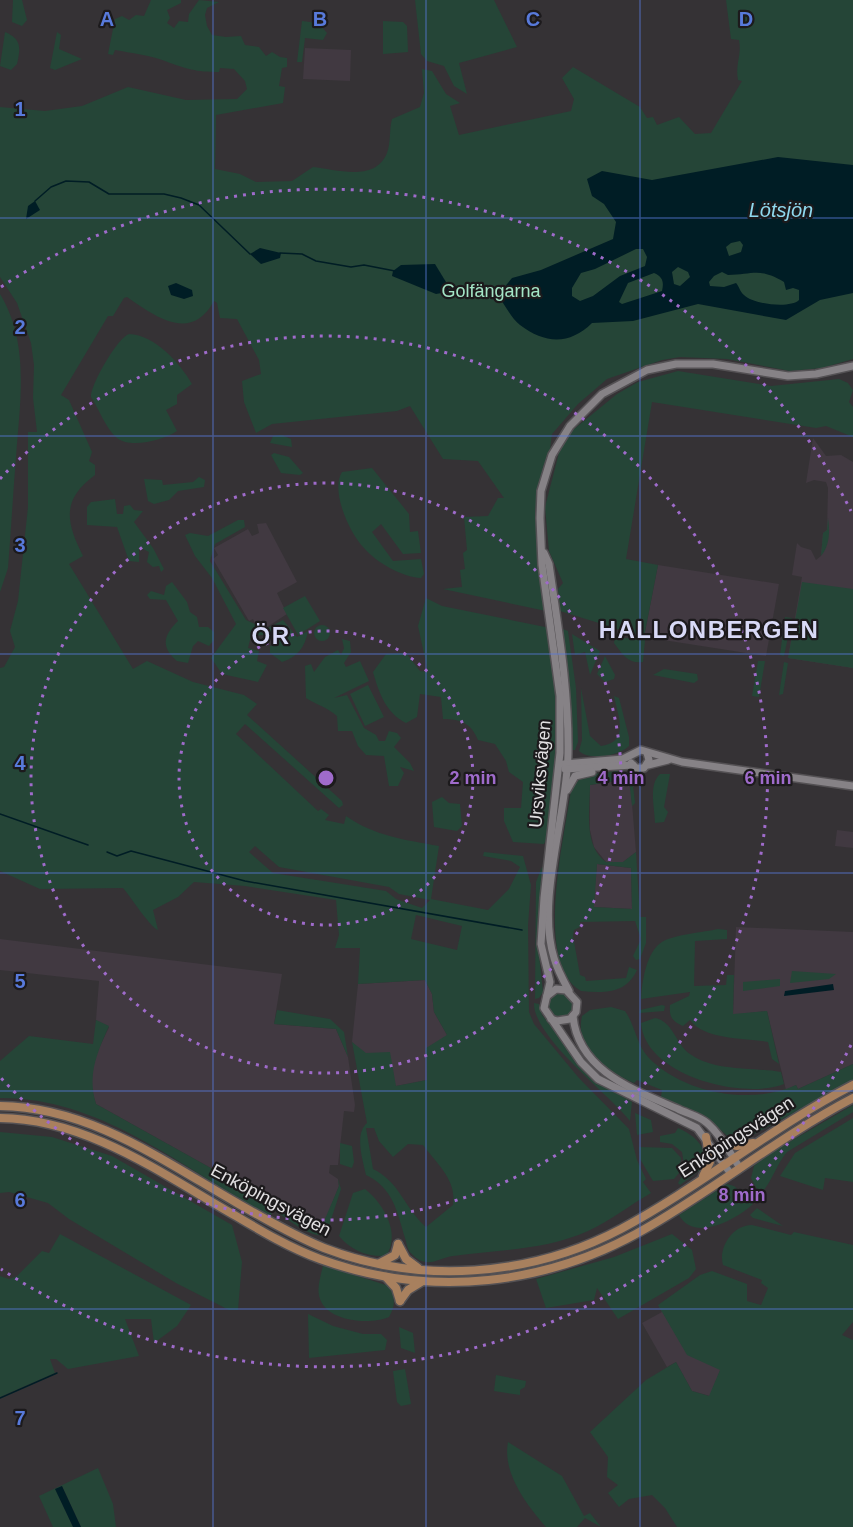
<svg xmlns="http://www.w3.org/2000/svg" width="853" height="1527" viewBox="0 0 853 1527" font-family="Arial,sans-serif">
<rect width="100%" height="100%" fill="#353235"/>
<g fill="#413941">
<path d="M305,48L351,50L350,81L303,79Z"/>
<path d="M813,438L826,456L841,455L853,462V668L788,658L802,577L792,575L797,543L801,547L811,550L816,560L821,556L823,533L827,530L828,488L826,482L814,480L806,483Z"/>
<path d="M266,523L297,582L277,593L287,614L267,627L263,621L256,625L253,619L249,621L213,559L218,555L214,548L248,529L252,536L259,533L257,524Z"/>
<path d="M658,565L779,584L766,656L644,637Z"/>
<path d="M630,779L636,852L623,862H606L594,847L590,830V785Z"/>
<path d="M837,830L853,832V848L835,846Z"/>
<path d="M597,864L631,868L632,909L593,907Z"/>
<path d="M736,927L853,932V1064L798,1089L796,1085L786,1090L767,1011L733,1015Z"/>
<path d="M0,939L282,974L274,1024L336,1029L348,1057L355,1105L354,1112L344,1111L338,1165H330L329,1173L338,1179L339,1186L323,1226L288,1211L96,1104L91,1087L94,1059L109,1027L96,1020L99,981L0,970Z"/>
<path d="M425,980L432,994L434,1012L447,1035L427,1080L396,1086L352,1042L358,984Z"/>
<path d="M658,1305L727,1353L710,1396L692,1391L676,1362L667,1367L642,1323L662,1312Z"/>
</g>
<g fill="#254537" fill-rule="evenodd">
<path d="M13,0H22L27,20L22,26L12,22Z"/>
<path d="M151,0H181V3L167,10L170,18L167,23L174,28L179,21L188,22L189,14L199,0L219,2L207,8L205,15L207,26L212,35L226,37L241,36L245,45L259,47L266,56L272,52L280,57L287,58V67L282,68L279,86L285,87L283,103L216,115L215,169L240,174L256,182L292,181L313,167C335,169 375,183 387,153C391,143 389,130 392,119L420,107L424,93L422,69L432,71L446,94L460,103L450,106L459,135L571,111L574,99L562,78L573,67L640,107L647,118L653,117L657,125L679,117L695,134L711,133L742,81L738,80C735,63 742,56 739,40L731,39L726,0H853V359L822,368L790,371L727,359L680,357L662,360L607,379L578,404L552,434L550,449L543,467L535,511L546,611L443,589L462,587L460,570L465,569L463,553L467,550L464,517L488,516L498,498H504L478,461L443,459L410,406L397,411L272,424L256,433L244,402L242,381L261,374L259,360L237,319L220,318L217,303L214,301C191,343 156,317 127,297L124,298L113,316H108L61,395L69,400L92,452L89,461L95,465V475C61,500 66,522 83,556L69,564L133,669L147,661L193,682L244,695L257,704L247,715L342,801L343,805L339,808L245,724L236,734L318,811L321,809L329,815L325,820L344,824L346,816C374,836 406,840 439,846L431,899L488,910L509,889L520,867L511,861L483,856L484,852L523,856L531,885L528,925L529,1012L534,1024L578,1077L629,1129L637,1160L646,1179L643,1182L651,1193C630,1205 610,1221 588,1231C546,1250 498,1250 453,1256C438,1258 427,1270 412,1254C407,1250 407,1244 405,1238C397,1211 393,1188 366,1175C363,1161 354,1134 367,1123L352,1042L366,1053L390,1052L396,1086L427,1080L426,1048L447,1035L434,1012L432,994L425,980L358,984L360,948H335L339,935L336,900L245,886L194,882L178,897L153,910L158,930C149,926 131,897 123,888L40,889L0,871V668L4,667L15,647L10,631L18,601L28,507V432H37L33,398L34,365L31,343L17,303L0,277V107L45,111L82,106L128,87L186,100L237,99L247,89L245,81L234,69L220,68L219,72C196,72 186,69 165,61C150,55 131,53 115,50L113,55L108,54L115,19L122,16L129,20L136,15L144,16ZM255,846L279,867L389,887L399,894L430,900L422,908L396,899L386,891L273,873L249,852ZM416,915L462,926L457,950L411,939ZM366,1128H374L379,1141L393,1157L408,1144L423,1145C437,1164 457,1180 453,1205L426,1227C405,1209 400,1182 373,1169Z"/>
<path d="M415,0H494L517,47L459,63L467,94L454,86L444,66L427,61L421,54Z"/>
<path d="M302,21L318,23L327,33L323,40L305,38L302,62H297Z"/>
<path d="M383,21L403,22L407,26L408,52L383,54Z"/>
<path d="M5,32C21,39 21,47 17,64L11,70L0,66Z"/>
<path d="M57,32L61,35L59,49L82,59L55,70L50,68Z"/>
<path d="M0,294C30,343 20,402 16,457C13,494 11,531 8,568L0,592Z"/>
<path d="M129,334C155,335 180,363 192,384L177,395V404L166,410L177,431C164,440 131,449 117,438C106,429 99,409 91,397C90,386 117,338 129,334Z"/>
<path d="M678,371L771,386L839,379L848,383L853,390L849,402L853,407V437L826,426L816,428L652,402L626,559L658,565L644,637L560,611L558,589L563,583L549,551L545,507L561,445L574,429L617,394L638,382Z"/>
<path d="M282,435L291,439L292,447L270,443L273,436Z"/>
<path d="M274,453L289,457L303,473L300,475L281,473L271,455Z"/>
<path d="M372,468L409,514L410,532L418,531L421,553L403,554L381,524L372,532L393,561L421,559L424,574L421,578C402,577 377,563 364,548C350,534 330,491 342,472Z"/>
<path d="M199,477L205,480L204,487L178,491L169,500L154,504L148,501L144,479L162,480L163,485L193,482Z"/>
<path d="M115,499L117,514H123L124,506L130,505L134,510L143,511L134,522L153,548L164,569L161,572L159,566L153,567L147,562L149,552L139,547V562L129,561L117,527L87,525V507L91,502Z"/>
<path d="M828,518C830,530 830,546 821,556L823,533L827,530Z"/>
<path d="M238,520H244L245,527L215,544L210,561L246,620L266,629L283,620L297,637L308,631C305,648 297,657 282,662L270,653V646L278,643L275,634L251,636L248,648L259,651L257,661L267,665L258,682L222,674L211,658L236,624L212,578L195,556L185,535L190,533L208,536Z"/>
<path d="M172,582L187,602L190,612L197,617L199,627H208L214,632V640L209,646L198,641L193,646L188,663L177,661C160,646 164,635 178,621L166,600L150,599L147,595L151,591L164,595L166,586Z"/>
<path d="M802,582L853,589V668L788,658Z"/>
<path d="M305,596L320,621L298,635L283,608Z"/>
<path d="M426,598L442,606L550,628C556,688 560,748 552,809C550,821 550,834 544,844L513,842L504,821V808H521L523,782L509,772L506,761L495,744L478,740C471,723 461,719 443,719L441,697L420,694L417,717L406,723C386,713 379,693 373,672L386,654L406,653L420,671L428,672L418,626Z"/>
<path d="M785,617L792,618L784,656L780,655Z"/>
<circle cx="322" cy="633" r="8"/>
<path d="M560,628L568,631L576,688L578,742L575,750H572Z"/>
<path d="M572,634L600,651L590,675L585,652L575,655Z"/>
<path d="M615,637L645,640L643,662C628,664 623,655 614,643Z"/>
<path d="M342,639L350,641L351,652L344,663L346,667L360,661L369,681L334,698L347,695L364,728L376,735L379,741H385L389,731L397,733L401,738L394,747L410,763L414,771L400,767L404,773L398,786H389L384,756L366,755L358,746L352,731H338L337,716C327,707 317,705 306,698L305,666L311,664L314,672L325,657L338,650L341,655L344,648Z"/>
<path d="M605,656L615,675L614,679L605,682L597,674Z"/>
<path d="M758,661H765L759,697L752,696Z"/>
<path d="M784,662L788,663L783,694L779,695Z"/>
<path d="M664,669L697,674L698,680L694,683L653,675Z"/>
<path d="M368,685L384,717L365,726L350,694Z"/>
<path d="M581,688L590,736L601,746C630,742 618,717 614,696L619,698L629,737V746C619,756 590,761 579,751L582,740Z"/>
<path d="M616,771L632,777L635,803L632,806L629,779L590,785C590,809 583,846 606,862H623L636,852L640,917H646V943L640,959L636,960L633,956L641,939L635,921L580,922V927L574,930L573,936L580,975L585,977L586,981L626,978L629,967L637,970C626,994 605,993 581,991C533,963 565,836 571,790C579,773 599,774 616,771ZM597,864L631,868L632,909L594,907Z"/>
<path d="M660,774H670L664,807L668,812L664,822L655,823C655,808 648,785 660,774Z"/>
<path d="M442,797L449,803L460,804L462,826L457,831L434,827L432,802Z"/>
<path d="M542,867L544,870L539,955L543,992L539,998L535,999L536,882Z"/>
<path d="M718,929L727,930V939L695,941L694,986L726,985L727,975H734L733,1014L767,1011L779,1064L772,1059L768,1042C746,1038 704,1040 690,1020L683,1026C672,1021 669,1017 670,1005L689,996L690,992L641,999C642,982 646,952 662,942C672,935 705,932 718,929Z"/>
<path d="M792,971L836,974L829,979L790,983Z"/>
<path d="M780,979V986L743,991V982Z"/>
<circle cx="561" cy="1005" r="12"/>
<path d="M534,1003L539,1004L542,1015L595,1081L632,1102L630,1121C609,1094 533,1037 534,1003Z"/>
<path d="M662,1005L665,1006L664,1011L639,1013L640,1010Z"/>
<path d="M611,1007L625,1011C635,1025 636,1043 648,1057C682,1093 751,1106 796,1085L798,1089L853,1064V1081L747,1138L733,1141L705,1116L661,1097L662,1090L637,1080L634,1083C608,1071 574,1050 582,1016L590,1010Z"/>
<path d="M277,1010L330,1019L344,1032L348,1057L336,1029L274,1024Z"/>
<path d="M655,1018C673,1021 676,1045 690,1054C715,1072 754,1067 781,1072L784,1084C743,1100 645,1076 641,1023Z"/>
<path d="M96,1020L109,1026C97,1053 87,1075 96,1104L288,1211L322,1226L339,1186L338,1179L341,1189L326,1235C310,1239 287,1218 274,1210L270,1216C184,1170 102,1097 0,1098V1061L29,1036L93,1044Z"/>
<path d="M853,1105V1112L787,1152C776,1165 772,1182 760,1195L751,1178L754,1166L767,1155Z"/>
<path d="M635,1113L651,1120L653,1132L637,1135Z"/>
<path d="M853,1118V1182L825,1178L823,1190L780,1176L795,1153Z"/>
<path d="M678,1128C695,1136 708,1146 704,1167L680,1185L678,1183L685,1171L682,1152L672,1144L660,1142V1136L675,1133Z"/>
<path d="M0,1132L52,1137L112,1156L232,1225L242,1262L238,1310H229L176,1283L69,1219L48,1203L9,1192L0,1193Z"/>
<path d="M340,1143L352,1146L354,1162L352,1168L340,1164Z"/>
<path d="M639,1147L672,1148L681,1158L679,1173L674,1179L653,1181L640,1159Z"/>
<path d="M727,1184L734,1186L753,1204C737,1219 694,1243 679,1215Z"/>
<path d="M365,1189C384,1204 401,1234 386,1256C366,1257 351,1250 339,1236L353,1193Z"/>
<path d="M757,1208L783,1226L753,1218L750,1215Z"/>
<path d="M752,1225L791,1235L794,1232L853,1245V1322L842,1335L853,1340V1527H677L665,1508L652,1495L629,1499L619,1507L608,1493L618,1485L607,1477L608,1457L590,1432L646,1380L676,1362L692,1391L709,1396L720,1370L687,1355L658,1305L700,1275L712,1271L747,1284V1301L761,1305L768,1288L761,1283L762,1280L723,1265C718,1247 733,1225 752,1225Z"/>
<path d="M60,1234L191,1305L177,1326L154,1343L151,1319H125L139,1356L68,1369L56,1359H50L55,1373L0,1397V1276L9,1279L17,1276L42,1251L49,1253Z"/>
<path d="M672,1234L692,1250L696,1269L689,1278L618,1319L597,1288L594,1300L546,1308L536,1279L614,1257Z"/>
<path d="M323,1265L389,1286C395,1298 396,1305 389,1317C370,1325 328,1322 320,1299C316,1288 321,1276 323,1265Z"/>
<path d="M308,1314L333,1326L363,1334H381L387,1340L385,1350L309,1358Z"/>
<path d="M399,1327L413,1333L415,1353L401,1348Z"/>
<path d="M405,1369L411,1404L401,1406L397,1402L393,1371Z"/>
<path d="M496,1375L526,1381L525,1387L520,1390V1395L494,1391Z"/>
<path d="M508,1442L562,1476L584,1516L590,1513L601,1527L585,1518L577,1527H546C527,1505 502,1473 508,1442Z"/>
<path d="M98,1468L113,1504L116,1527H81L62,1486L56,1490L73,1527H53L39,1496Z"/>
</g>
<g fill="#001d25" fill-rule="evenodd">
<path d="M778,157L853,165V293L820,300L786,320L698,304L633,321L592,323C570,345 545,344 520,325C512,319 504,304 498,295L512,278L541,270L613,239L616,222L604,204L592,196L587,179L602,171L652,180ZM740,241L743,245L741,252L729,256L726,247L731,243ZM636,249H643L647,257L645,266L620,276L593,296L580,301L572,296V288L581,273L595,269ZM678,267L688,272L690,277L680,286L674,284L672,272ZM722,272L728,275C752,275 760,267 784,282L786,290L793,288L799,290V300C790,309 752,304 744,295C740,292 739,286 736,283L724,287L710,286L709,282L714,276ZM654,273C663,277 664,282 662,291L622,304L619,302L628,283Z"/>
<path d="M35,201L40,210L26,219L28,206Z"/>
<path d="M260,248L281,253L280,258L261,264L250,254Z"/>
<path d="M435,264L449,287L447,292L436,294L392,276L393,271L401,265Z"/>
<path d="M176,283L192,290L193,296L184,299L171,295L168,286Z"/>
<path d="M833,984L834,990L784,996L785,991Z"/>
<path d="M62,1486L81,1527H73L55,1489Z"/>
</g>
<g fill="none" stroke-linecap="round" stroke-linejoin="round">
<g stroke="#001d25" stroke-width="1.5">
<path d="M35,201L51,187L66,181L89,182L109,194H164L181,198L199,205L250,254"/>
<path d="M280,253L302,254L316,261L351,267L364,265L395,271"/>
<path d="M448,287L498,295"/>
<path d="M0,814L88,845"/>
<path d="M107,852L117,856L131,851L245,881L522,930"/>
<path d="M0,1398L57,1373"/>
</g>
<defs>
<g id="minor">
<path d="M544,553L549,564C558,627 569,690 568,754C567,815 536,900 554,958C557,969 563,980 569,991"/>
<path d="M631,763L636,768H644L649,760L647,753"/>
<path d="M564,764L623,759L641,750L682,762L853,786"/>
<path d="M648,765L668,760"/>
<path d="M565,769L633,765"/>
<path d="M567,790L575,776L592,772"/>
<path d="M547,996L556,989L566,990L577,1002L576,1012L570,1019L557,1021L551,1019"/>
<path d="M573,1016C578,1071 634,1090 678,1109C688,1114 699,1116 707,1123C721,1135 730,1153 740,1168"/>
<path d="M731,1174L697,1128L598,1079L581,1062L544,1008L550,982L541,944L544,898L560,753V696L542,565L540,518L541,491L552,455L570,426L602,394L647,370L676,364H713L788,376L816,374L853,366"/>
</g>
<g id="major">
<path d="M0,1106C89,1107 162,1160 237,1203C265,1219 294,1236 324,1248C420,1285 530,1277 621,1229C701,1186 772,1127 853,1085"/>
<path d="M0,1118C88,1119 162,1174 236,1216C263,1232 290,1248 320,1259C430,1299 549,1286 650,1226C719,1186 782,1135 853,1098"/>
<path d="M724,1143L737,1146L753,1143"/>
<path d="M703,1176L710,1162L706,1137"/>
<path d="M398,1244L406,1259L418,1268"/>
<path d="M380,1263L395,1255L398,1244"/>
<path d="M386,1277L396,1288L400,1301"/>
<path d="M400,1301L408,1290L421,1282"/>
</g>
</defs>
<use href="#minor" stroke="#545154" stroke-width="10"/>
<use href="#major" stroke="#545154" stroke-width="11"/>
<use href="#minor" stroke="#868286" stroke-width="7"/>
<use href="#major" stroke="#a8805e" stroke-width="8"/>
</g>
<path fill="none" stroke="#587adb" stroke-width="1.5" stroke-opacity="0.55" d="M213,0V1527M426,0V1527M640,0V1527M0,218H853M0,436H853M0,654H853M0,873H853M0,1091H853M0,1309H853"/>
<g fill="none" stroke="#9f6bcb" stroke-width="3" stroke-dasharray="3 6">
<circle cx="326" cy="778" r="147"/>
<circle cx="326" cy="778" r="295"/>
<path d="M0 479A442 442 0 1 1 0 1077"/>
<path d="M851 1045A589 589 0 0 1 1 1269M1 287A589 589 0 0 1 851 511"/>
</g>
<g text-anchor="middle" stroke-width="4.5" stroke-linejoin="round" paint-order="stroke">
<g font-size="18" fill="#a4e5c6" stroke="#1c1a1c">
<text x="491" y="297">Golfängarna</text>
</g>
<g font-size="18" fill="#e2e0e2" stroke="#1c1a1c">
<text transform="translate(540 774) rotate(-85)" y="6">Ursviksvägen</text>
<text transform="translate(736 1137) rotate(-33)" y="6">Enköpingsvägen</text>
<text transform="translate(271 1200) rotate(28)" y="6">Enköpingsvägen</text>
</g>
<g font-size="20" font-style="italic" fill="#8fd8ed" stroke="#1c1a1c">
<text x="781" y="217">Lötsjön</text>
</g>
<g font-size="24" font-weight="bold" letter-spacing="1.5" fill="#d8d9f6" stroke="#1c1a1c">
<text x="709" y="638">HALLONBERGEN</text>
<text x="271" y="644">ÖR</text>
</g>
</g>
<g font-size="20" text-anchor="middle" font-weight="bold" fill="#587adb" stroke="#1c1a1c" stroke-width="4.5" stroke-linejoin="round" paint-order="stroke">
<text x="107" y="26">A</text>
<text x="320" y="26">B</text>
<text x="533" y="26">C</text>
<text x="746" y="26">D</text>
<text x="20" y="116">1</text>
<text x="20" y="334">2</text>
<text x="20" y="552">3</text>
<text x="20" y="770">4</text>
<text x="20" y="988">5</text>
<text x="20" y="1207">6</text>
<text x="20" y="1425">7</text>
</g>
<circle cx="326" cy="778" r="9" fill="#9f6bcb" stroke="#1c1a1c" stroke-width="3"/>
<g font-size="18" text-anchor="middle" font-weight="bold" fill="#9f6bcb" stroke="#1c1a1c" stroke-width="4.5" stroke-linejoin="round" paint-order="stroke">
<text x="473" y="784">2 min</text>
<text x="621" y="784">4 min</text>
<text x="768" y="784">6 min</text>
<text x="742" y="1201">8 min</text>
</g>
</svg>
